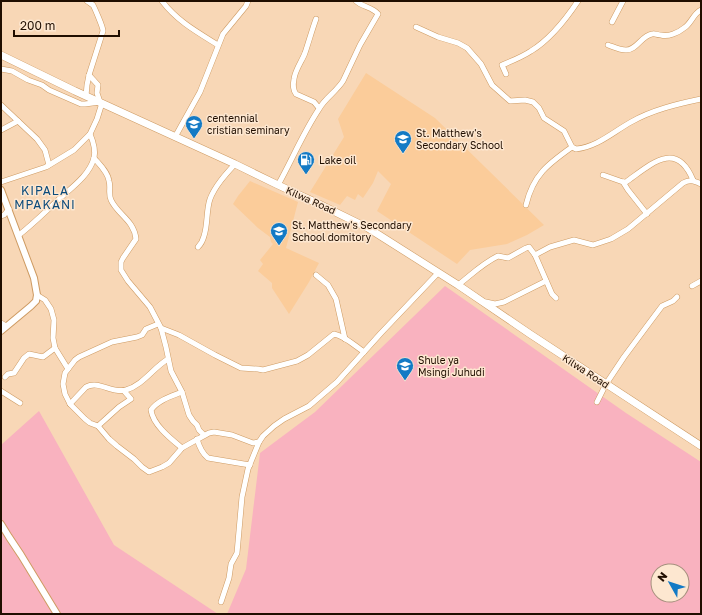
<svg xmlns="http://www.w3.org/2000/svg" width="702" height="615" viewBox="0 0 702 615" font-family="'Golos Text',sans-serif">
<rect width="100%" height="100%" fill="#f8d7b6"/>
<g fill="#fbcc9a">
<path d="M366,73L435,118L544,225L527,235L507,244L470,250L457,264L377,211L391,184L378,171L373,183L363,198L358,194L355,200L347,196L340,205L310,192L344,137L338,119Z"/>
<path d="M250,181L298,202L286,248L319,263L309,282L289,314L272,288V283L258,271L263,264L260,260L273,244L271,242L270,237L258,228L233,204L238,196Z"/>
</g>
<g fill="#f9b2bf" fill-rule="evenodd">
<path d="M445,286L626,413L701,462V614H227L246,569L260,453L315,412ZM658,571H682V595H658Z"/>
<path d="M39,411L114,545L218,614H1V445Z"/>
</g>
<g fill="none" stroke-linecap="round" stroke-linejoin="round">
<defs>
<g id="minor">
<path d="M162,1C177,21 197,32 218,45"/>
<path d="M316,19C312,30 309,41 305,53C302,61 295,70 294,79C293,84 293,90 296,94L314,102L319,108"/>
<path d="M612,22L623,1"/>
<path d="M416,27L438,37L458,43L467,48L481,64L492,85L510,101L525,100L533,102L539,108L544,118L564,131L572,147L576,149C597,147 613,132 631,122C652,110 677,104 701,99"/>
<path d="M608,45C614,47 620,50 626,50C637,50 641,36 652,34C655,33 657,35 661,35C668,37 678,33 684,28C691,24 693,14 701,10"/>
<path d="M1,69L12,71L28,80L42,85L49,90L81,104H85L100,102L97,93L98,85L89,75"/>
<path d="M506,74L502,65C512,61 522,57 531,51C549,40 566,19 578,1"/>
<path d="M86,96L87,85L89,75L103,31C103,27 95,9 93,5C91,4 89,2 87,1"/>
<path d="M1,105L37,139L45,150L49,165"/>
<path d="M1,130L18,121"/>
<path d="M175,137L200,92L223,34L246,6L248,1"/>
<path d="M94,158C99,164 108,172 109,181C111,187 108,194 111,200C118,215 134,220 136,239L123,258L121,262V270L128,281L150,307L161,328L166,347L171,371L182,392L189,415L193,421L197,425L199,430L204,435"/>
<path d="M603,175L623,182H626C650,165 676,139 693,180"/>
<path d="M1,182L46,167L74,150L90,134L97,119L102,103"/>
<path d="M623,182L628,190L647,214"/>
<path d="M278,185C292,160 303,133 319,109C325,98 336,92 343,81L360,45L378,14C373,7 362,7 356,1"/>
<path d="M526,205C533,175 548,164 572,147"/>
<path d="M1,216L4,215L9,209"/>
<path d="M19,235C33,224 45,212 58,200C71,188 89,176 94,158C96,150 93,141 90,134"/>
<path d="M198,247C201,244 203,240 204,236C208,224 206,211 210,199C215,186 225,175 235,164"/>
<path d="M535,255L550,247L574,240L593,245L611,239L628,229L683,183C690,179 694,181 701,184"/>
<path d="M316,275L328,285L336,299L345,339"/>
<path d="M458,285C471,275 483,263 498,256L508,258L526,248L529,247L535,255L552,294L556,298"/>
<path d="M692,286L701,281"/>
<path d="M37,295L45,300L51,309L54,320L53,338L55,348L68,369"/>
<path d="M486,302L495,304L504,302L546,281"/>
<path d="M1,323L6,326"/>
<path d="M158,324L146,329L142,335L137,337L112,342L79,357L75,360L68,369L65,373L63,384L65,394L70,404L85,419L90,423L98,426L109,439L117,446L134,459L142,467L149,472L162,467L169,463L182,448L189,444L209,433L214,432L232,435L253,443L259,442"/>
<path d="M161,328L179,335L215,355L241,368L258,369L263,370L297,361L308,355L334,334C345,336 355,346 364,352"/>
<path d="M5,377L8,374L14,373L24,358L29,354L43,357L55,348"/>
<path d="M1,391L20,403"/>
<path d="M182,392C172,396 158,400 151,410C153,425 171,439 182,448"/>
<path d="M597,402L606,384L624,357L647,326L662,306L673,301L677,297"/>
<path d="M70,404L86,387C99,380 112,394 126,390C143,385 153,368 168,359"/>
<path d="M98,426L119,407L131,399L124,391"/>
<path d="M197,439C199,446 203,454 208,458L250,465"/>
<path d="M221,602L229,578L231,564L237,553L242,497L248,469L259,442L263,436L274,426L284,419L309,406L337,382L381,333L438,273"/>
</g>
<g id="major">
<path d="M1,190L34,278L37,295L36,301L31,306L1,331"/>
<path d="M1,524L9,537L21,555L57,614"/>
</g>
<path id="highway" d="M1,55L75,91L235,164L278,185L319,204L368,228L458,285L530,334L701,446"/>
</defs>
<use href="#minor" stroke="#ce9b63" stroke-width="6"/>
<use href="#major" stroke="#ce9b63" stroke-width="8"/>
<use href="#highway" stroke="#ce9b63" stroke-width="8"/>
<use href="#minor" stroke="#fff" stroke-width="5"/>
<use href="#major" stroke="#fff" stroke-width="6"/>
<use href="#highway" stroke="#fff" stroke-width="7"/>
</g>
<defs>
<symbol id="school-pin" viewBox="-11 -11 22 30"><path d="M0 17L-7.5 6A9.5 9.5 0 1 1 7.5 6Z" fill="#137ac5" stroke="#fde7d0"/><path d="M0-5L7-2L0 1L-7-2ZM-4 1L0 2.5L4 1V4Q0 6-4 4Z" fill="#fff"/></symbol>
<symbol id="fuel-pin" viewBox="-11 -11 22 30"><path d="M0 17L-7.5 6A9.5 9.5 0 1 1 7.5 6Z" fill="#137ac5" stroke="#fde7d0"/><path d="M-5.5-6h7V0h2V4h1.3V-2.5L3-4.5l.8-.8L6-3V5H2.5V1h-1V6h-7ZM-4.2-4.7v3.2H.2V-4.7Z" fill="#fff"/></symbol>
</defs>
<g fill-rule="evenodd">
<use href="#school-pin" x="184" y="114" width="20" height="27"/>
<use href="#school-pin" x="393" y="129" width="20" height="27"/>
<use href="#fuel-pin" x="296" y="150" width="20" height="27"/>
<use href="#school-pin" x="269" y="221" width="20" height="27"/>
<use href="#school-pin" x="395" y="356" width="20" height="27"/>
</g>
<g text-anchor="middle" stroke-width="3" stroke-linejoin="round" paint-order="stroke">
<g font-size="10" fill="#200e00" stroke="#fde7d0" text-anchor="start">
<text x="207" y="122">centennial<tspan x="207" dy="12">cristian seminary</tspan></text>
<text x="416" y="137">St. Matthew's<tspan x="416" dy="12">Secondary School</tspan></text>
<text x="319" y="164">Lake oil</text>
<text x="292" y="229">St. Matthew's Secondary<tspan x="292" dy="12">School domitory</tspan></text>
<text x="418" y="364">Shule ya<tspan x="418" dy="12">Msingi Juhudi</tspan></text>
</g>
<g font-size="10" fill="#200e00" stroke="#fde7d0">
<text transform="translate(311 200) rotate(24)" y="4">Kilwa Road</text>
<text transform="translate(586 371) rotate(33)" y="4">Kilwa Road</text>
</g>
<g font-size="12" letter-spacing="1" fill="#0c4b7b" stroke="#fde7d0">
<text x="45" y="195">KIPALA<tspan x="45" dy="14">MPAKANI</tspan></text>
</g>
</g>
<rect width="702" height="615" fill="none" stroke="#200e00" stroke-width="4"/>
<g transform="translate(670 583) rotate(309)"><circle r="19" fill="#fde7d0" stroke="#a5907d"/>
<path d="M0-3L7 15L0 10L-7 15Z" fill="#137ac5"/>
<text y="-6" font-size="11" font-weight="bold" text-anchor="middle" fill="#200e00">N</text>
</g>
<path d="M14 30v6h105v-6" fill="none" stroke="#200e00" stroke-width="2"/>
<text x="20" y="30" font-size="12" fill="#200e00" stroke="#fde7d0" stroke-width="3" paint-order="stroke">200 m</text>
</svg>
